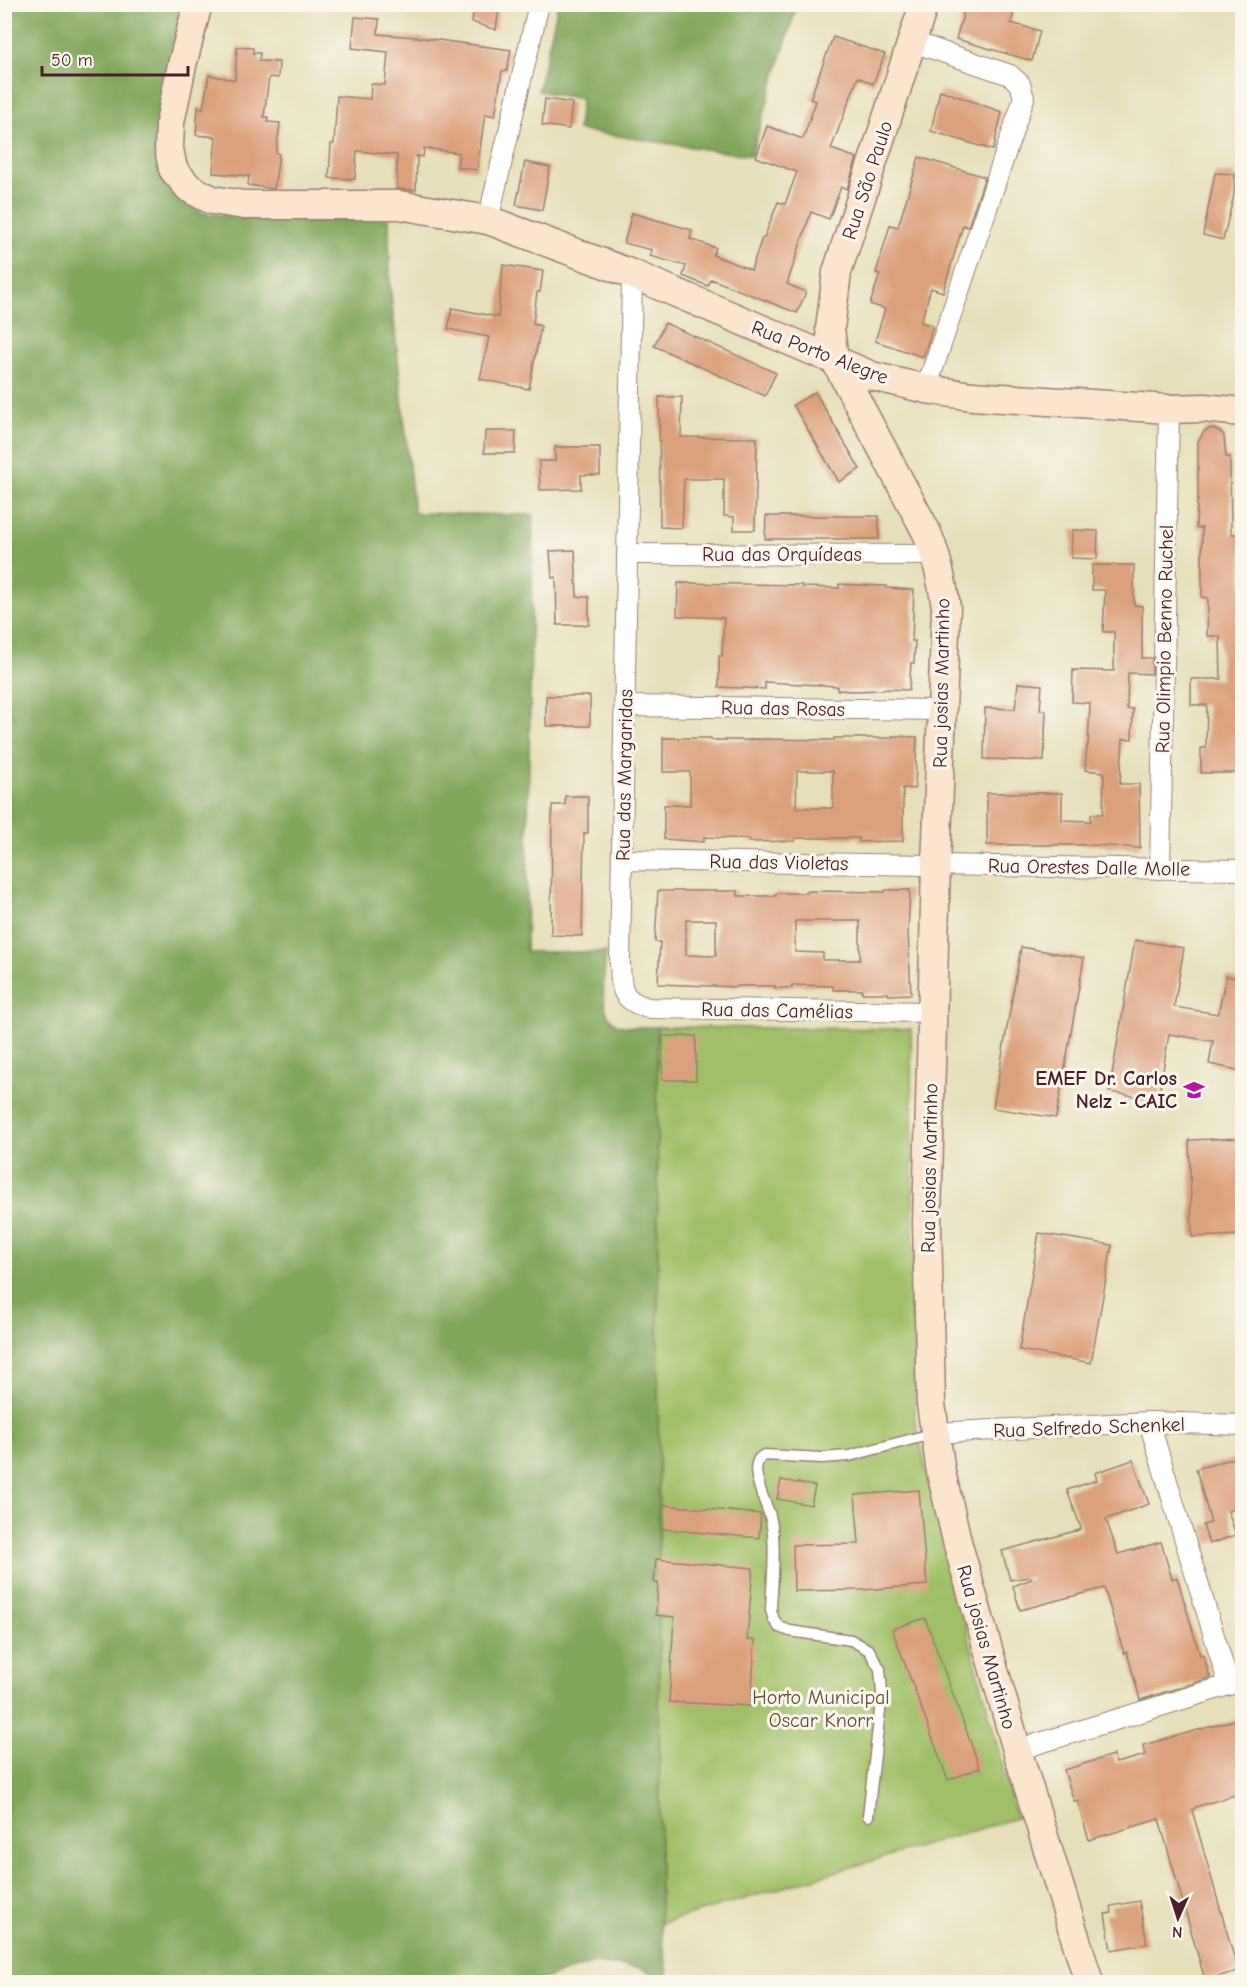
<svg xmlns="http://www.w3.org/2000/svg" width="1247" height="1987" viewBox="0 0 1247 1987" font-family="'Comic Neue',sans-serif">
<rect width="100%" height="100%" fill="#fbf7ec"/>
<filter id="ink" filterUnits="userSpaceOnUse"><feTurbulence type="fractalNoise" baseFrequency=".0167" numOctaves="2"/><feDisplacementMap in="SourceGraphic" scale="12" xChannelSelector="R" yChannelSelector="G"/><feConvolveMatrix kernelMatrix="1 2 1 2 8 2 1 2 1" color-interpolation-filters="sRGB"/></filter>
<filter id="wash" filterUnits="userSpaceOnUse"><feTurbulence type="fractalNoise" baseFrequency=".008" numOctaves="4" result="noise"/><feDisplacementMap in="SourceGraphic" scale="24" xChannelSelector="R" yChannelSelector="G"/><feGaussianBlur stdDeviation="1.35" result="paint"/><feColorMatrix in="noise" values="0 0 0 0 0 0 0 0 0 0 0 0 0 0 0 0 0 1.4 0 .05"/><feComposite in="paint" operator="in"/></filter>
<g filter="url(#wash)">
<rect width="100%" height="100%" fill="#e6dfba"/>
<path fill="#a0bf67" stroke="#756f49" stroke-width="1.5" d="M657,1027L911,1029L915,1419L927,1475L1016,1818L660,1924Z"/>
<g fill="#80a65c" stroke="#656244" stroke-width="1.5">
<path d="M5,5H183L155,151L163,180L180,200L203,213L232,216L389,219L390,284L414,513L533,515L526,952H606C605,972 596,1017 619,1025C630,1028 645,1027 657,1027L660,1924L669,1981L640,1968L595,1963L534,1982H5Z"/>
<path d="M558,5H797L751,156L578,130L581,99L538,91Z"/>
</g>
<g id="blocks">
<g fill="#dba07d" fill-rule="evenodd">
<path d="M966,4H1016L1011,23L1040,31L1032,61L956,39Z"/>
<path d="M474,6L499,9L496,30L472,22Z"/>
<path d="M355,17L379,19L378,34L416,37L511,50L507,71H502L495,116L485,114L477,170L457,167L459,153L424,148L423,157L417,156L416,190L397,189V155L357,151L355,179L329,178L331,144H334L337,96L370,99L371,84L385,85L388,52L352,48Z"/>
<path d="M833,37L885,54L873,84L858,77L831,149L857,158L847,189L841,187L829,219L811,212L787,284L806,292L797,313L711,279L708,286L683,276L686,266L650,256L652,250L624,243L632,213L692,230L690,239L716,248L713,255L751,270L762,238H764L778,202L785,204L797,172L756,157L767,126L803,139L816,101L810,99Z"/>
<path d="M237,47L253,48V53H260L259,61L279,62L278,78L269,77L264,117H268L267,122L280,123L276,153L279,154L274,189L248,185L249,176L213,173L216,137L196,135L198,107L203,108L209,75L235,80Z"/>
<path d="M940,90L1002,112L993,150L931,131Z"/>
<path d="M545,99L572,103L569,129L542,125Z"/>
<path d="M919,157L985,177L968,227L963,225L943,292L931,288L921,322L933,326L923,357L875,341L885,309L870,304L880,274L876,273L890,225L898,227Z"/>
<path d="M525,162L550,167L542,210L516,205Z"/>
<path d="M1215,173L1235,174L1234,195L1223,240L1203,235Z"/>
<path d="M503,265L543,271L540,292H537L533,324L541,326L529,389L480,379L489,337L448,329L452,308L498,317Z"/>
<path d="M665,323L776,373L765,396L654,346Z"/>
<path d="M815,392L860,469L839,482L793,405Z"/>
<path d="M659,397H682L681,437L757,438L755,530H734V517L724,516V479H684L682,528L660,527Z"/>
<path d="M1212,428L1221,432L1224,436L1226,457H1230L1231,534H1242V773H1201V748H1206L1207,705H1191V679H1221L1220,636H1207L1208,598L1202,597V528H1196L1197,501H1198V442L1204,431Z"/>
<path d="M485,431H516L515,453H484Z"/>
<path d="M555,447H600V475H581V489L540,490L539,461H555Z"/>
<path d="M766,516H879V539H765Z"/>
<path d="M1072,530L1098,531L1097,559L1071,558Z"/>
<path d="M575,550L577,597H589V625H557L556,577L552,578L550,551Z"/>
<path d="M1092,565H1134V605L1142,606V658H1152V674L1128,673L1127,709H1133L1132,739H1123L1120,784H1139L1140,848L1091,845H987V793H1062V820L1091,821V814H1103L1104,772L1085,770L1087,746H1088L1090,703L1072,702L1073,670L1114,671V632H1103L1105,590H1092Z"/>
<path d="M678,583L802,585V587L839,588V584L859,585L887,586V588L914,590L912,641H915L914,663H911L909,690L883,689V690L853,691L837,690V686L765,682V689L719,687V656H722L724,618L677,616Z"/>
<path d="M1018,683L1042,685L1040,710H1046L1044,761L984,759L985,708L1015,709Z"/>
<rect x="546" y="696" width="44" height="30"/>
<path d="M892,736L917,737L915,789L903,788V841L859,842V838H795V841L749,842V839L704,837V842L664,839V805H690V772H663V738H711V740H750L751,739L834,740V738H892ZM797,771H833V808H796Z"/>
<path d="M565,796H588V833H584L582,936L551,935L552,805H565Z"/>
<path d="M885,890H910L908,930L911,994L888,995V993H862V990H833V986L792,985V988H775V986H738L737,987L658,984L660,942H655L658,891H738V896H776V893H807V891L885,892ZM686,920H716V956L686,955ZM795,921H860V960H823V953L795,952Z"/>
<path d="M1135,940L1184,948L1174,1007L1218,1014L1226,976L1242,980V1071L1209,1064L1213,1041L1169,1034L1158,1100L1109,1092Z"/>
<path d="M1021,947L1084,958L1056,1118L993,1108Z"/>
<path d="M663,1036H696V1080H662Z"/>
<path d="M1242,1138V1235L1192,1237L1189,1140Z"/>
<path d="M1039,1233L1112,1245L1091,1363L1019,1350Z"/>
<path d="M1242,1456V1507L1228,1511L1236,1535L1209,1544L1203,1525L1211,1523L1196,1469Z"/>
<path d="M1133,1460L1149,1504L1106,1519L1118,1554L1161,1542L1172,1579L1177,1577L1200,1655L1203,1654L1210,1678L1140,1700L1127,1652L1124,1653L1104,1588L1020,1610L1013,1586L1032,1579L1031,1577L1010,1580L1002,1551L1079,1530L1081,1528L1067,1490L1097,1480L1095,1473Z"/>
<path d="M781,1480L815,1486L811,1505L777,1499Z"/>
<path d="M919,1490L927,1585L862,1590L794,1591L793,1545L859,1544L855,1495Z"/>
<path d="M664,1505L761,1514L759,1538L662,1529Z"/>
<path d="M656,1559L753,1568L747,1640H755L751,1706L669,1702L674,1617L656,1615L658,1583H654Z"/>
<path d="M925,1618L980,1768L948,1780L892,1629Z"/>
<path d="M1242,1718V1793L1195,1807V1809L1192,1810L1238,1971L1205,1980L1159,1819L1089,1840L1077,1800L1074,1801L1064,1770L1113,1755L1116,1763L1146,1755L1143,1745Z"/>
<path d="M1139,1901L1147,1944L1111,1950L1105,1914L1112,1913L1111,1906Z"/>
</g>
</g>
</g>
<g filter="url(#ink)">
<use href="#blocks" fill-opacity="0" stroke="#987f72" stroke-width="1.5"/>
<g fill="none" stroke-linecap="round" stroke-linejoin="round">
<defs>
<path id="lane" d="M868,1816L882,1693L880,1669L869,1650L851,1640L790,1631L779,1627L774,1620L771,1610C772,1581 777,1543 770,1516C766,1502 745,1464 764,1455L822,1458L849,1456L935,1433"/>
<g id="street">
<path d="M913,42L1010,75L1020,84L1024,98L926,389"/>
<path d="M488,220L539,4"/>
<path d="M632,274L620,963C621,990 621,1000 648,1008L933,1012"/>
<path d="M628,554L936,555"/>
<path d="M625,706L941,710"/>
<path d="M622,860L1242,870"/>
<path d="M1160,869L1169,409"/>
<path d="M1149,1422L1229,1685"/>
<path d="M935,1433L1149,1422L1242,1425"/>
<path d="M1017,1750L1242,1681"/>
</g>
<g id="secondary">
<path d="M198,4L182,65L170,123L169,149L173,169L189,188L212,200L244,205H399L488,220L632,274L872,376L926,389L972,396L1169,409L1204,408L1242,412"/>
<path d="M924,4L837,272L830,329L834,358L926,531C937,556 942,580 946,607L936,865L927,1222L931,1404L941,1472L958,1545L1017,1750L1089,1982"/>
</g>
</defs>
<use href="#lane" stroke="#987f72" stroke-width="13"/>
<use href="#street" stroke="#987f72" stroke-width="22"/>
<use href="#secondary" stroke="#987f72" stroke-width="31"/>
<use href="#lane" stroke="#fff" stroke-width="10"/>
<use href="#street" stroke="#fff" stroke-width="20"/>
<use href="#secondary" stroke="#fbe5cf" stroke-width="28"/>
</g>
</g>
<defs>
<symbol id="school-bare" viewBox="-9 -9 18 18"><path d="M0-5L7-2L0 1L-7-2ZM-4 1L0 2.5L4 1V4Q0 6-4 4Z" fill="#b5179e" stroke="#fbf7ec" stroke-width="2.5" paint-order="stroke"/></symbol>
</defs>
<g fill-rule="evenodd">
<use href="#school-bare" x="1179" y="1075" width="30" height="30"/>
</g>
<g text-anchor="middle" stroke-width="6" stroke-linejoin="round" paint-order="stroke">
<g font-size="20" fill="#4a1f2b" stroke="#fbf7ec">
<text transform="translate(867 180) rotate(-72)" y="7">Rua São Paulo</text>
<text transform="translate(820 352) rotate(21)" y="7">Rua Porto Alegre</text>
<text x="782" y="561">Rua das Orquídeas</text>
<text transform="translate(1164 639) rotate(-89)" y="7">Rua Olimpio Benno Ruchel</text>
<text transform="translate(941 683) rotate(-89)" y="7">Rua josias Martinho</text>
<text transform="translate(783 708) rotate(1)" y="7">Rua das Rosas</text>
<text transform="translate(624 775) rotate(-89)" y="7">Rua das Margaridas</text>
<text transform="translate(779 862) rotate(1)" y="7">Rua das Violetas</text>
<text transform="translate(1089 867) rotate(1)" y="7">Rua Orestes Dalle Molle</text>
<text transform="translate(777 1010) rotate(1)" y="7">Rua das Camélias</text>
<text transform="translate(929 1168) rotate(-89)" y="7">Rua josias Martinho</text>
<text transform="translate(1089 1427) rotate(-2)" y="7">Rua Selfredo Schenkel</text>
<text transform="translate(987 1647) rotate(74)" y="7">Rua josias Martinho</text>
</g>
<g font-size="20" font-weight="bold" fill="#4a1f2b" stroke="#fbf7ec" text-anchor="end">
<text x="1177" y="1085">EMEF Dr. Carlos<tspan x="1177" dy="23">Nelz - CAIC</tspan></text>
</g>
<g font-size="20" fill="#644f3d" stroke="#fbf7ec">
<text x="821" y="1704">Horto Municipal<tspan x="821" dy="23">Oscar Knorr</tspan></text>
</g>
</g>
<rect width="1247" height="1987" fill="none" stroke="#fbf7ec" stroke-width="24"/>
<g transform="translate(1178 1918) rotate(183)" stroke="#fbf7ec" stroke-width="4.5" paint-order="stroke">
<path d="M0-4.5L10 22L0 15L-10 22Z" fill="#4a1f2b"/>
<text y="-9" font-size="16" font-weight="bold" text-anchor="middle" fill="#4a1f2b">N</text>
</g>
<path d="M42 66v9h146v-9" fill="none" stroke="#4a1f2b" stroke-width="3"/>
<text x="51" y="66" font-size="18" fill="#4a1f2b" stroke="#fbf7ec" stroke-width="4.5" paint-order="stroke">50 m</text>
</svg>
